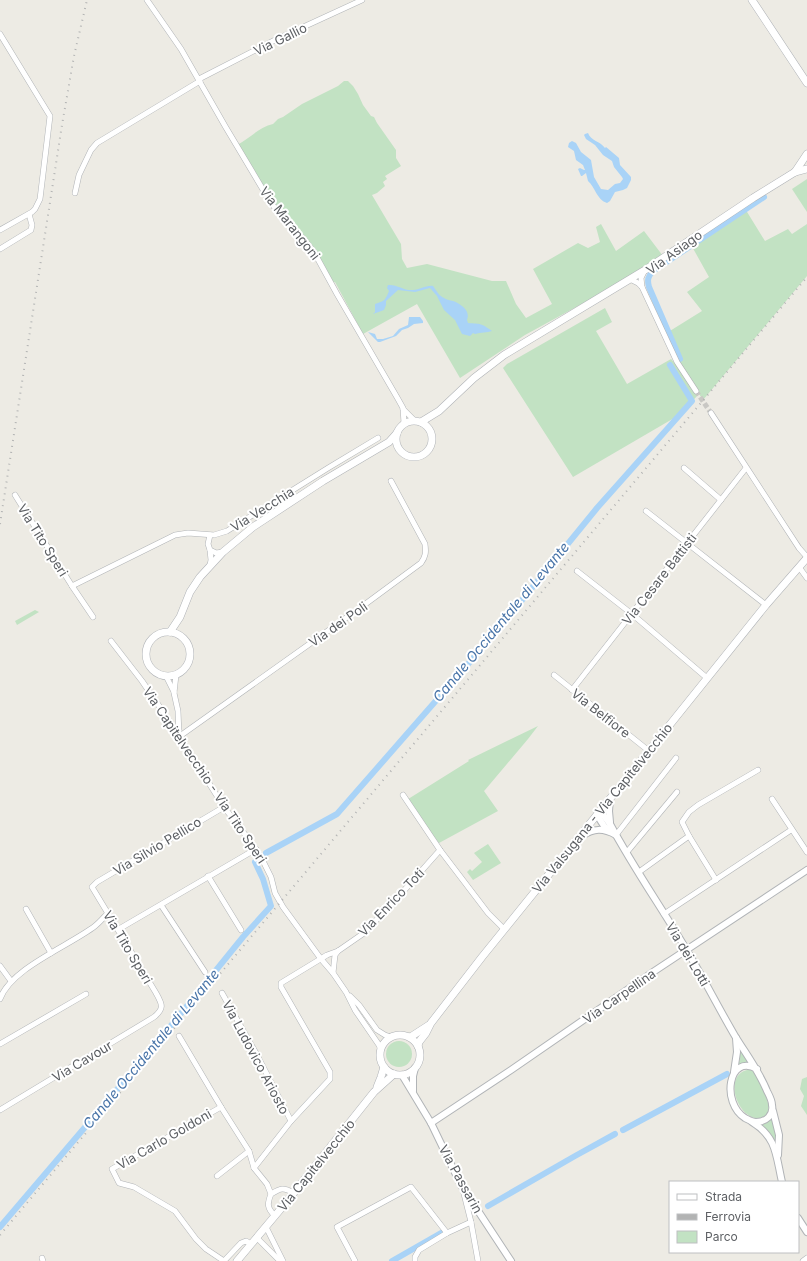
<svg xmlns="http://www.w3.org/2000/svg" width="807" height="1261" viewBox="0 0 807 1261" font-family="Inter,sans-serif">
<rect width="100%" height="100%" fill="#edebe4"/>
<g fill="#c2e2c3">
<path d="M344,81H348L353,86L358,94L363,105L371,116L374,117L377,123L396,150V158L401,166L385,176L387,179L383,182L385,186L377,193L372,195L401,244L402,259L407,268L427,264L492,281H506L516,304L526,318L552,304L533,269L578,243L588,248L600,242L596,227L601,224L616,251L644,231L663,256L620,283L525,335L460,378L417,304L363,334L335,282L332,283L318,258L282,216L237,145C249,139 259,127 273,124L278,119L283,117L302,104L338,86Z"/>
<path d="M807,179V212L792,189Z"/>
<path d="M744,207L765,241L788,229L792,234L807,224V276L703,400L689,379L665,334L702,311L687,292L709,277L690,243Z"/>
<path d="M605,308L612,322L596,331L627,384L671,359L676,364L697,396L681,414L573,477L503,368L507,364Z"/>
<path d="M35,610L39,612L17,625L15,621Z"/>
<path d="M538,726L528,739L485,790L484,791L498,811L439,843L405,801L469,761L468,760Z"/>
<path d="M488,844L501,863L473,880L467,872L470,869L472,871L482,862L474,853Z"/>
<circle cx="399" cy="1054" r="13"/>
<path d="M740,1046L749,1064L738,1066L740,1059Z"/>
<path d="M747,1070H752L756,1074L765,1093L769,1106L767,1115C743,1132 719,1077 747,1070Z"/>
<path d="M807,1077V1115L801,1106L804,1096L800,1089L802,1079Z"/>
<path d="M772,1119L775,1133L776,1146L771,1134L761,1124L766,1123Z"/>
</g>
<g fill="#a9d3f7">
<path d="M588,133C591,141 600,141 605,148L606,147L619,158L620,165L631,177V180L627,188L623,190L615,192L610,201L607,203C597,200 595,187 588,181L586,173L582,176H581L578,169L580,168L584,170H585L583,165L576,160L574,151L568,147L569,143L572,141L576,143L581,152L591,160L594,177L601,189L608,190L615,184L620,183L623,179L622,177L614,167L612,161L603,155L595,145L586,139L584,135L585,134Z"/>
<path d="M388,285C397,284 404,291 413,290C420,290 426,285 433,286C436,290 439,296 444,298C447,300 450,300 453,301C461,304 471,311 467,320L468,323C481,324 481,323 492,331C487,333 481,332 475,334L473,333L470,336L462,334L455,320L444,310L437,296L430,288L415,292L398,290L386,301V305L384,310L373,314L375,312V304C384,301 385,301 389,291L387,288Z"/>
<path d="M409,317H420L423,321V323L414,324L408,328L402,330L396,336L380,342H378L368,332L375,334L377,339H383L393,336L399,329L408,325Z"/>
</g>
<g fill="none" stroke-linecap="round" stroke-linejoin="round">
<g stroke="#a9d3f7" stroke-width="6">
<path d="M680,359L649,287C647,280 648,276 653,271L764,197"/>
<path d="M266,853L337,814L496,632L597,508L692,401L670,365"/>
<path d="M623,1130L727,1074"/>
<path d="M488,1206L575,1156L615,1134"/>
<path d="M0,1227L161,1038L243,937L271,906L263,879L255,862"/>
<path d="M392,1261L441,1233"/>
</g>
<path stroke="#c9c8c4" stroke-width="5" stroke-dasharray="5 2.5" stroke-linecap="butt" d="M696,391L711,413"/>
<defs>
<g id="minor">
<path d="M147,0L181,49L225,126L271,203L285,220L304,239L314,252L337,294L398,399L403,408L404,423"/>
<path d="M0,34L50,116L40,199L35,209L32,212L0,230"/>
<path d="M199,79L275,40L362,0"/>
<path d="M75,193L79,175L91,150L97,143L200,81"/>
<path d="M0,249L31,230L32,225L29,214"/>
<path d="M645,270L641,278L642,287L677,362L696,391"/>
<path d="M630,279L638,283L642,287"/>
<path d="M403,409L414,420"/>
<path d="M711,413L799,548L807,557"/>
<path d="M684,468L721,500"/>
<path d="M15,495L72,586L93,617"/>
<path d="M646,511L766,605"/>
<path d="M210,535L208,544L210,550L216,553L223,552"/>
<path d="M210,565L211,560L210,550"/>
<path d="M799,567L807,578"/>
<path d="M577,571L632,614L707,678"/>
<path d="M72,586L175,535L188,533L214,535L227,531L328,468L378,438"/>
<path d="M111,641L142,681L176,731L224,807L256,849L263,861L271,877L275,893L283,907L321,959L333,973L346,992L355,1010L379,1045L381,1050"/>
<path d="M176,675L174,693L178,711L179,735"/>
<path d="M554,675L649,751"/>
<path d="M166,676L174,692"/>
<path d="M572,690L746,468"/>
<path d="M180,736L360,608L421,563C426,556 426,552 425,544L391,481"/>
<path d="M403,795L440,850L488,913L504,929"/>
<path d="M772,799L807,852"/>
<path d="M616,835L676,758"/>
<path d="M627,852L677,792"/>
<path d="M639,872L689,836"/>
<path d="M208,876L241,930"/>
<path d="M716,880L689,836L682,822L689,812L698,805L758,770"/>
<path d="M161,905L205,972"/>
<path d="M26,909L51,953"/>
<path d="M664,914L791,830"/>
<path d="M119,929L256,849"/>
<path d="M0,966L11,981"/>
<path d="M333,973L335,955L338,951"/>
<path d="M222,993L257,1055L291,1121"/>
<path d="M350,996L359,1005L377,1030L385,1035L391,1037"/>
<path d="M0,999C11,968 69,946 95,926C100,922 104,917 108,913"/>
<path d="M179,1036L221,1107L249,1151L254,1168L267,1184L271,1194C267,1204 267,1208 275,1216"/>
<path d="M0,1044L86,994"/>
<path d="M221,1107L112,1169L119,1183L134,1187L175,1211L196,1239L206,1249L224,1261"/>
<path d="M0,1110L154,1017C165,1008 162,1004 156,993L92,887L97,882L224,807"/>
<path d="M254,1168L291,1121L330,1079V1072L281,987V983L327,955L338,951L364,933L400,895L440,850"/>
<path d="M217,1176L249,1151"/>
<path d="M463,1190L471,1222L478,1261"/>
<path d="M271,1194C281,1188 283,1187 294,1193"/>
<path d="M266,1227L283,1261"/>
<path d="M257,1238L280,1261"/>
<path d="M42,1258L43,1261"/>
<path d="M224,1261L241,1243L246,1241L251,1244"/>
<path d="M355,1261L337,1227L411,1187L447,1233"/>
<path d="M415,1261V1257L419,1250L447,1233L471,1222"/>
<path d="M803,1261L807,1258"/>
</g>
<g id="tertiary">
<path d="M610,799L609,811L610,822"/>
<path d="M597,815L604,816L610,824C633,867 661,907 686,949C703,977 718,1007 735,1036C746,1054 759,1071 767,1091C769,1095 772,1100 772,1105C774,1115 766,1122 756,1122C752,1122 749,1120 745,1118C721,1103 728,1053 757,1069"/>
<path d="M597,815L604,826L609,830"/>
<path d="M582,836C594,828 603,828 616,835"/>
<path d="M734,1072L737,1052L736,1038"/>
<path d="M402,1075L431,1123L461,1185L511,1261"/>
<path d="M413,1091V1076L415,1068"/>
<path d="M773,1111L779,1135L778,1155"/>
<path d="M752,1122C777,1137 776,1156 782,1182"/>
<path d="M431,1123L511,1070L653,972L807,870"/>
<path d="M798,1218L807,1232"/>
</g>
<g id="secondary">
<path d="M752,0L807,83"/>
<path d="M795,172L807,154"/>
<circle cx="414" cy="439" r="18"/>
<path d="M421,422L439,411L474,378L504,355L645,270L753,198L795,172L807,169"/>
<circle cx="168" cy="654" r="22"/>
<path d="M170,632L180,617L190,592L200,577L223,552L253,527L323,481L389,442L397,433"/>
<circle cx="400" cy="1055" r="20"/>
<path d="M409,1037L412,1036L429,1025"/>
<path d="M418,1046L419,1042L426,1033L431,1023L482,957L668,727L766,605L807,558"/>
<path d="M377,1087L381,1077L384,1067"/>
<path d="M237,1261L284,1205L374,1092L394,1074"/>
</g>
</defs>
<use href="#minor" stroke="#b1b4b7" stroke-width="6"/>
<use href="#tertiary" stroke="#b1b4b7" stroke-width="8"/>
<use href="#secondary" stroke="#b0b3b7" stroke-width="8"/>
<use href="#minor" stroke="#fff" stroke-width="5"/>
<use href="#tertiary" stroke="#fff" stroke-width="6"/>
<use href="#secondary" stroke="#fff" stroke-width="7"/>
<g stroke="#b2b3b3" stroke-width="2" stroke-dasharray="1 5" stroke-linecap="butt">
<path d="M0,524L62,125L74,56L87,0"/>
<path d="M0,1235L807,277"/>
</g>
</g>
<g text-anchor="middle" stroke-width="4" stroke-linejoin="round" paint-order="stroke">
<g font-size="13" fill="#5c5f63" stroke="#fff">
<text transform="translate(280 39) rotate(-26)" y="5">Via Gallio</text>
<text transform="translate(290 223) rotate(52)" y="5">Via Marangoni</text>
<text transform="translate(674 252) rotate(-36)" y="5">Via Asiago</text>
<text transform="translate(262 509) rotate(-32)" y="5">Via Vecchia</text>
<text transform="translate(43 540) rotate(58)" y="5">Via Tito Speri</text>
<text transform="translate(659 579) rotate(-52)" y="5">Via Cesare Battisti</text>
<text transform="translate(338 624) rotate(-35)" y="5">Via dei Poli</text>
<text transform="translate(601 713) rotate(38)" y="5">Via Belfiore</text>
<text transform="translate(205 775) rotate(56)" y="5">Via Capitelvecchio - Via Tito Speri</text>
<text transform="translate(602 808) rotate(-51)" y="5">Via Valsugana - Via Capitelvecchio</text>
<text transform="translate(157 846) rotate(-31)" y="5">Via Silvio Pellico</text>
<text transform="translate(391 902) rotate(-46)" y="5">Via Enrico Toti</text>
<text transform="translate(128 947) rotate(59)" y="5">Via Tito Speri</text>
<text transform="translate(688 954) rotate(59)" y="5">Via dei Lotti</text>
<text transform="translate(619 996) rotate(-35)" y="5">Via Carpellina</text>
<text transform="translate(256 1057) rotate(62)" y="5">Via Ludovico Ariosto</text>
<text transform="translate(82 1061) rotate(-31)" y="5">Via Cavour</text>
<text transform="translate(164 1139) rotate(-30)" y="5">Via Carlo Goldoni</text>
<text transform="translate(316 1165) rotate(-51)" y="5">Via Capitelvecchio</text>
<text transform="translate(461 1179) rotate(61)" y="5">Via Passarin</text>
</g>
<g font-size="14" font-style="italic" fill="#4874a8" stroke="#fff">
<text transform="translate(501 622) rotate(-50)" y="5">Canale Occidentale di Levante</text>
<text transform="translate(151 1049) rotate(-50)" y="5">Canale Occidentale di Levante</text>
</g>
</g>
<rect x="669" y="1181" width="130" height="72" fill="#ffffff" stroke="#bebfc1"/>
<rect x="677" y="1194" width="20" height="6" fill="#ffffff" stroke="#bebfc1"/>
<text x="705" y="1201" font-size="12" fill="#5c5f63">Strada</text>
<rect x="677" y="1214" width="20" height="6" fill="#b2b3b3" stroke="#bebfc1"/>
<text x="705" y="1221" font-size="12" fill="#5c5f63">Ferrovia</text>
<rect x="677" y="1231" width="20" height="12" fill="#c2e2c3" stroke="#bebfc1"/>
<text x="705" y="1241" font-size="12" fill="#5c5f63">Parco</text>
</svg>
